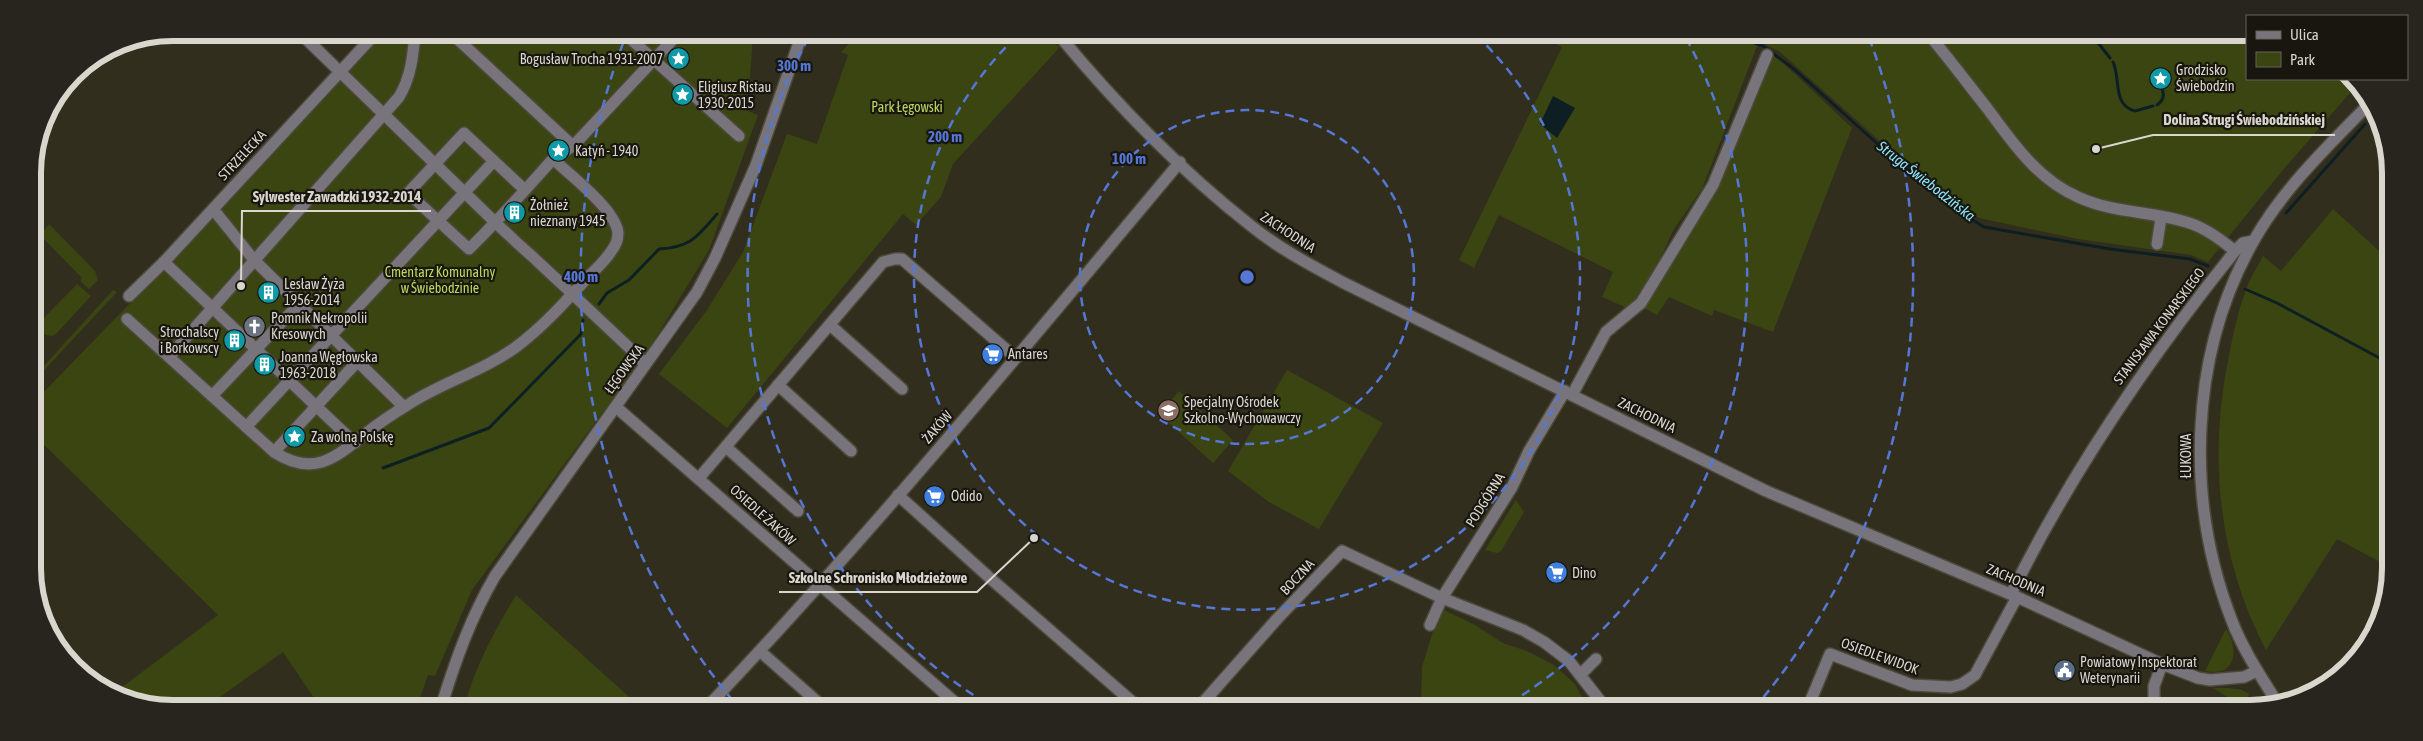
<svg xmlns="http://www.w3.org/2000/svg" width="2423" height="741" viewBox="0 0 2423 741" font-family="'Asap Condensed',sans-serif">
<rect width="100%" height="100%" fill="#322e1e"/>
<g fill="#3a4511">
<path d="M383,33L753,34L750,78L743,109L758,115L709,250L649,349L472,590L435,676L428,675L418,704H318L283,652L210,704H137L117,691L218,615L34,435V402L207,224Z"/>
<path d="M858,34H1048L1059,48L953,164L941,197L916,225L903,214L727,428L659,374L707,310L743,252L787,134L817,144L848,55L841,52Z"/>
<path d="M1542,36H1761L1702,189L1674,229L1647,287L1629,309L1602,297L1613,272L1499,215L1474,268L1459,260L1562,47Z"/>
<path d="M1764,36L2247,37V79H2352L2356,86L2283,170L2208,262L2191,255L2078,239L1979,218L1899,158L1780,52L1761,42Z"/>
<path d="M1772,54L1777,57L1852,128L1773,332L1714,310L1712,316L1669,297L1657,315L1642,307L1672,260Z"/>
<path d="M2333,209L2387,258L2386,565L2337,539L2266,650C2218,559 2208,456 2229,356C2233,334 2238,311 2246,290C2250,278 2257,267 2263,256L2281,271Z"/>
<path d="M49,224L95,271L98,280L89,289L80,281L82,278L40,235Z"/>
<path d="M77,284L91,296L56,334L52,336L46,335L36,326Z"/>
<path d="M113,290L117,292L34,381L44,369L42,368Z"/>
<path d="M1287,370L1383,423L1319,529L1269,502L1228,471Z"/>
<path d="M1179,391L1233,440L1213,463L1159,414Z"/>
<path d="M1516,500L1524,512L1501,551L1497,553L1485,550Z"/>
<path d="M516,595L637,704V705L465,704C476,665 495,630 516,595Z"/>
<path d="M1444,610L1475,625L1503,643L1527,651L1554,665L1575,684L1587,707L1421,706L1422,667L1438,615Z"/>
<path d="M2226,629C2240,650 2235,678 2205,671Z"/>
<path d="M2229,688L2242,690L2249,694L2246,704H2239L2213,688Z"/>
</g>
<path fill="#0e1f23" d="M1553,96L1575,108L1557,138L1540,124Z"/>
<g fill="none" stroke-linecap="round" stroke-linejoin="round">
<g stroke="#0e1f23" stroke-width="3">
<path d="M1735,36L1763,46L1794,69L1910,173L1955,209L1984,227L2110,249L2190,259L2208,266"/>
<path d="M2088,37L2099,44L2110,58"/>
<path d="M2113,62C2121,79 2112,105 2135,111L2153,106"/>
<path d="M2157,105C2164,100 2165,94 2161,87"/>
<path d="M2286,213L2365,124"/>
<path d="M2245,289L2277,303L2387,362"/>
<path d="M599,304L607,293L629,280L659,249C691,247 697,237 717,214"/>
<path d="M383,468L489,428L581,334L583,320"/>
<path d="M2386,511V510"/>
</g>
<defs>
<g id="minor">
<path d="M300,33L498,225"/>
<path d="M451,33L573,146"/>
<path d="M625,34L739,136"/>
<path d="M1058,34C1115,103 1179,169 1250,225C1278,248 1312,266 1344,283L1766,491L2017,597L2162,664L2198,678L2210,680L2244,677L2257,671"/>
<path d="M1930,36C1950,60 1968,84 1987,108C2013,143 2037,179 2078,197C2112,213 2150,211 2186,222C2204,227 2220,239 2235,251"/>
<path d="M525,190L464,133L408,193L469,249C498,221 526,189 553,159"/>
<path d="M213,209L254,260L404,407"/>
<path d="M499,226L513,239"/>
<path d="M515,241L534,258"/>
<path d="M2157,244L2161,218"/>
<path d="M536,260L565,287"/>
<path d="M164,262L355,443"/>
<path d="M568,290L639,357L645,365"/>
<path d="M129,296L164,262L376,33"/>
<path d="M127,319L274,452C313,477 334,459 365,434C379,423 394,413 409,404C443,382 483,371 516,347C543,327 567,300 589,276C597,268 606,260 612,250C616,245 618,239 618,233C616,210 570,175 553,159L573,146L678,34"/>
<path d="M830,325L902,389"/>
<path d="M169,357L399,97C411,77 413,56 415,33"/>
<path d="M778,385L851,451"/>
<path d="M1572,395L1606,332L1641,303L1713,185L1767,55"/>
<path d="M212,396L299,304"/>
<path d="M616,407L958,705"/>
<path d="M246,427L494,161"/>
<path d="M726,447L798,511"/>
<path d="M274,452L357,362"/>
<path d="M699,478L883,262L895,259H902L1016,358"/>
<path d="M898,495L991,579L1137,706"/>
<path d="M2011,594C2072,471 2149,358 2235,251L2243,243L2253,241"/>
<path d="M1430,625L1442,598L1512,487L1529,451L1565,391"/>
<path d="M761,652L821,705"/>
<path d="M1580,675L1596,659"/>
<path d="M442,704C456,659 471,617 495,576L697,292L715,258L756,165L802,34"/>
<path d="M2278,704C2262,678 2243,650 2232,621C2185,501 2189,355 2253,242C2282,190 2326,148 2367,106"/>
<path d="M709,705C874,531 1026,346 1180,162"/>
<path d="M1200,706L1277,619L1342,551L1442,598L1523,630L1544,642L1569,661L1605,707"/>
<path d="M1808,707L1830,654L1912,685L1951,687L1962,684L1975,675L2017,597"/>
<path d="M2154,708V686L2162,664"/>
</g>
</defs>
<use href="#minor" stroke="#4d493a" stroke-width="14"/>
<use href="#minor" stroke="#78747c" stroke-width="11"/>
</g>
<g fill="none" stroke="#5577d5" stroke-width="2.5" stroke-dasharray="9 6">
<circle cx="1247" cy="277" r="167"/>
<path d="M1476 35A333 333 0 1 1 1018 35"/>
<path d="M986 703A500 500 0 0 1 810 35M1686 38A500 500 0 0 1 1505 706"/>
<path d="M733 701A666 666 0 0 1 625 38M1869 38A666 666 0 0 1 1757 705"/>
</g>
<defs>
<symbol id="sight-disc" viewBox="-11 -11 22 22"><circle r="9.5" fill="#0f9aa8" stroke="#18160f"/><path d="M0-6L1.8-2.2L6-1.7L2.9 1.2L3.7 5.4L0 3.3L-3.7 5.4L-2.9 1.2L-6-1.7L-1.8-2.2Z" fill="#fff"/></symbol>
<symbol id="building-disc" viewBox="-11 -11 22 22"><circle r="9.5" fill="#0f9aa8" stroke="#18160f"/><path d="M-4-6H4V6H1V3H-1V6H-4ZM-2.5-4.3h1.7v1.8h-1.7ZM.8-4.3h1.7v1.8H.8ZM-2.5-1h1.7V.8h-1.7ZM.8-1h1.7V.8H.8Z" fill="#fff"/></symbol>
<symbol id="church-disc" viewBox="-11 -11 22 22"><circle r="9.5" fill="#6b7280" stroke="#18160f"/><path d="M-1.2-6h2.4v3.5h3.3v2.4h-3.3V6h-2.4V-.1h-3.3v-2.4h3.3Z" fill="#fff"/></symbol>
<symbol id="supermarket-disc" viewBox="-11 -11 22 22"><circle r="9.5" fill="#3f7fe0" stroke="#18160f"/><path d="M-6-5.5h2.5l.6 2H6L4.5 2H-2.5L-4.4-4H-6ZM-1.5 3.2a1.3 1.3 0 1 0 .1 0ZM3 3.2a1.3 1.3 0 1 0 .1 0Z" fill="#fff"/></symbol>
<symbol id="school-disc" viewBox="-11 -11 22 22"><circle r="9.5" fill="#8d6e63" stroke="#18160f"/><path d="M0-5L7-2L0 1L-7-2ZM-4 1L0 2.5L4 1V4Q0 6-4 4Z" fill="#fff"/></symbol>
<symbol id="civic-disc" viewBox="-11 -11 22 22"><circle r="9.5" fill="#5c6f8a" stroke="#18160f"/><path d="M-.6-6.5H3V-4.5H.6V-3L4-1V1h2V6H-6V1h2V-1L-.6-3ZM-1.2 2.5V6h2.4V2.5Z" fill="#fff"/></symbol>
</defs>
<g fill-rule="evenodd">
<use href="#sight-disc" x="666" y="46" width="25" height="25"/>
<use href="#sight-disc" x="2148" y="66" width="25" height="25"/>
<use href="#sight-disc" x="670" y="82" width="25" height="25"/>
<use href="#sight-disc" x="546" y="138" width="25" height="25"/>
<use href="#building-disc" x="502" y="200" width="25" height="25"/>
<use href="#building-disc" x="256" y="280" width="25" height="25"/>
<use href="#church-disc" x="242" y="314" width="25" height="25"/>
<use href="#building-disc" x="222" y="328" width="25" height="25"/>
<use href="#supermarket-disc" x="980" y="342" width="25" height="25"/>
<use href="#building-disc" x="252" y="352" width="25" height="25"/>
<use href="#school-disc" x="1156" y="398" width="25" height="25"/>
<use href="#sight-disc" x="282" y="424" width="25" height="25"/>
<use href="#supermarket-disc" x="922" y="484" width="25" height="25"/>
<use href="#supermarket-disc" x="1544" y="560" width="25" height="25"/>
<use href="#civic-disc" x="2052" y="658" width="25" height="25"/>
</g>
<g text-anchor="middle" stroke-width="4.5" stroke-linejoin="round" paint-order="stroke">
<g font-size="14" fill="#d9d7cd" stroke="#18160f" text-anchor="start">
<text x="663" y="64" text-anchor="end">Bogusław Trocha 1931-2007</text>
<text x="2176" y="75">Grodzisko<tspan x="2176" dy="16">Świebodzin</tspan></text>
<text x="698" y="92">Eligiusz Ristau<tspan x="698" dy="16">1930-2015</tspan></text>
<text x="575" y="156">Katyń - 1940</text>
<text x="530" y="210">Żołnież<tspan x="530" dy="16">nieznany 1945</tspan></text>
<text x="284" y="289">Lesław Żyża<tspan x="284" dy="16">1956-2014</tspan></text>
<text x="271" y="323">Pomnik Nekropolii<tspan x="271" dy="16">Kresowych</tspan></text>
<text x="219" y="337" text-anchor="end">Strochalscy<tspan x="219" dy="16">i Borkowscy</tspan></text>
<text x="1008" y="359">Antares</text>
<text x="280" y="362">Joanna Węgłowska<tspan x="280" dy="16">1963-2018</tspan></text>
<text x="1184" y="407">Specjalny Ośrodek<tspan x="1184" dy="16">Szkolno-Wychowawczy</tspan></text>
<text x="311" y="442">Za wolną Polskę</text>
<text x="951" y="501">Odido</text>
<text x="1572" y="578">Dino</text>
<text x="2080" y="667">Powiatowy Inspektorat<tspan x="2080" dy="16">Weterynarii</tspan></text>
</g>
<g font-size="14" fill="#bbd75e" stroke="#18160f">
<text x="907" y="112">Park Łęgowski</text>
<text x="440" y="277">Cmentarz Komunalny<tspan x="440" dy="16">w Świebodzinie</tspan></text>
</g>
<g font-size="14" fill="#d9d7cd" stroke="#18160f">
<text transform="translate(242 155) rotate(-47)" y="5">STRZELECKA</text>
<text transform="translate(1288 232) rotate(33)" y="5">ZACHODNIA</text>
<text transform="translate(2159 326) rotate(-53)" y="5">STANISŁAWA KONARSKIEGO</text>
<text transform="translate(624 369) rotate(-54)" y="5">ŁĘGOWSKA</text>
<text transform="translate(1647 415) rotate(26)" y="5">ZACHODNIA</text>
<text transform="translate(937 427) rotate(-49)" y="5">ŻAKÓW</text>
<text transform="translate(2186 456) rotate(-90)" y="5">ŁUKOWA</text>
<text transform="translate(1485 500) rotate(-58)" y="5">PODGÓRNA</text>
<text transform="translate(763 515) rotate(42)" y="5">OSIEDLE ŻAKÓW</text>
<text transform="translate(1297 577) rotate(-47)" y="5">BOCZNA</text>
<text transform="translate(2016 580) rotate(23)" y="5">ZACHODNIA</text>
<text transform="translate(1880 656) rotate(20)" y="5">OSIEDLE WIDOK</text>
</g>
<g font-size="15" font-style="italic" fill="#8be3fa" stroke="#18160f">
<text transform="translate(1926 181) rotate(38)" y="5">Struga Świebodzińska</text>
</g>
</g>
<path d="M0 0H2423V741H0ZM173 41H2250A132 132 0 0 1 2382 173V568A132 132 0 0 1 2250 700H173A132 132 0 0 1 41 568V173A132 132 0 0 1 173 41Z" fill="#27251e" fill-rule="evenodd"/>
<path fill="none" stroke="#d9d7cd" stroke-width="6" d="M173 41H2250A132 132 0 0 1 2382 173V568A132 132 0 0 1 2250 700H173A132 132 0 0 1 41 568V173A132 132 0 0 1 173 41Z"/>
<circle cx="1247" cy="277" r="8" fill="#5577d5" stroke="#18160f" stroke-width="2.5"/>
<g font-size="15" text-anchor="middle" font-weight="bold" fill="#5577d5" stroke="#18160f" stroke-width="4.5" stroke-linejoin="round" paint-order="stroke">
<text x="794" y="71">300 m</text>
<text x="945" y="142">200 m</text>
<text x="1129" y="164">100 m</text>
<text x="581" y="282">400 m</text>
</g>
<path fill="none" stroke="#d9d7cd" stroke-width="2" d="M2096 149L2153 135H2335M241 286L242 211H431M1034 538L977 592H779"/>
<g fill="#d9d7cd" stroke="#18160f" stroke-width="2">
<circle cx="2096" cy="149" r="5"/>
<circle cx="241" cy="286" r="5"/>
<circle cx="1034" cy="538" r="5"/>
</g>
<g font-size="15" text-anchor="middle" font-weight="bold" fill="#d9d7cd" stroke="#18160f" stroke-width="4.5" stroke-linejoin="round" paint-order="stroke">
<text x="2244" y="125">Dolina Strugi Świebodzińskiej</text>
<text x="337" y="202">Sylwester Zawadzki 1932-2014</text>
<text x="878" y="583">Szkolne Schronisko Młodzieżowe</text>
</g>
<rect x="2246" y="15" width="162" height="65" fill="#18160f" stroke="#65635b"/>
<rect x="2256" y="31" width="25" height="8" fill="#78747c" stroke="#65635b"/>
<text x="2290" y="40" font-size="15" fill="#d9d7cd">Ulica</text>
<rect x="2256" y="52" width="25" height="15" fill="#3a4511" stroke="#65635b"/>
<text x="2290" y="65" font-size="15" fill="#d9d7cd">Park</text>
</svg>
